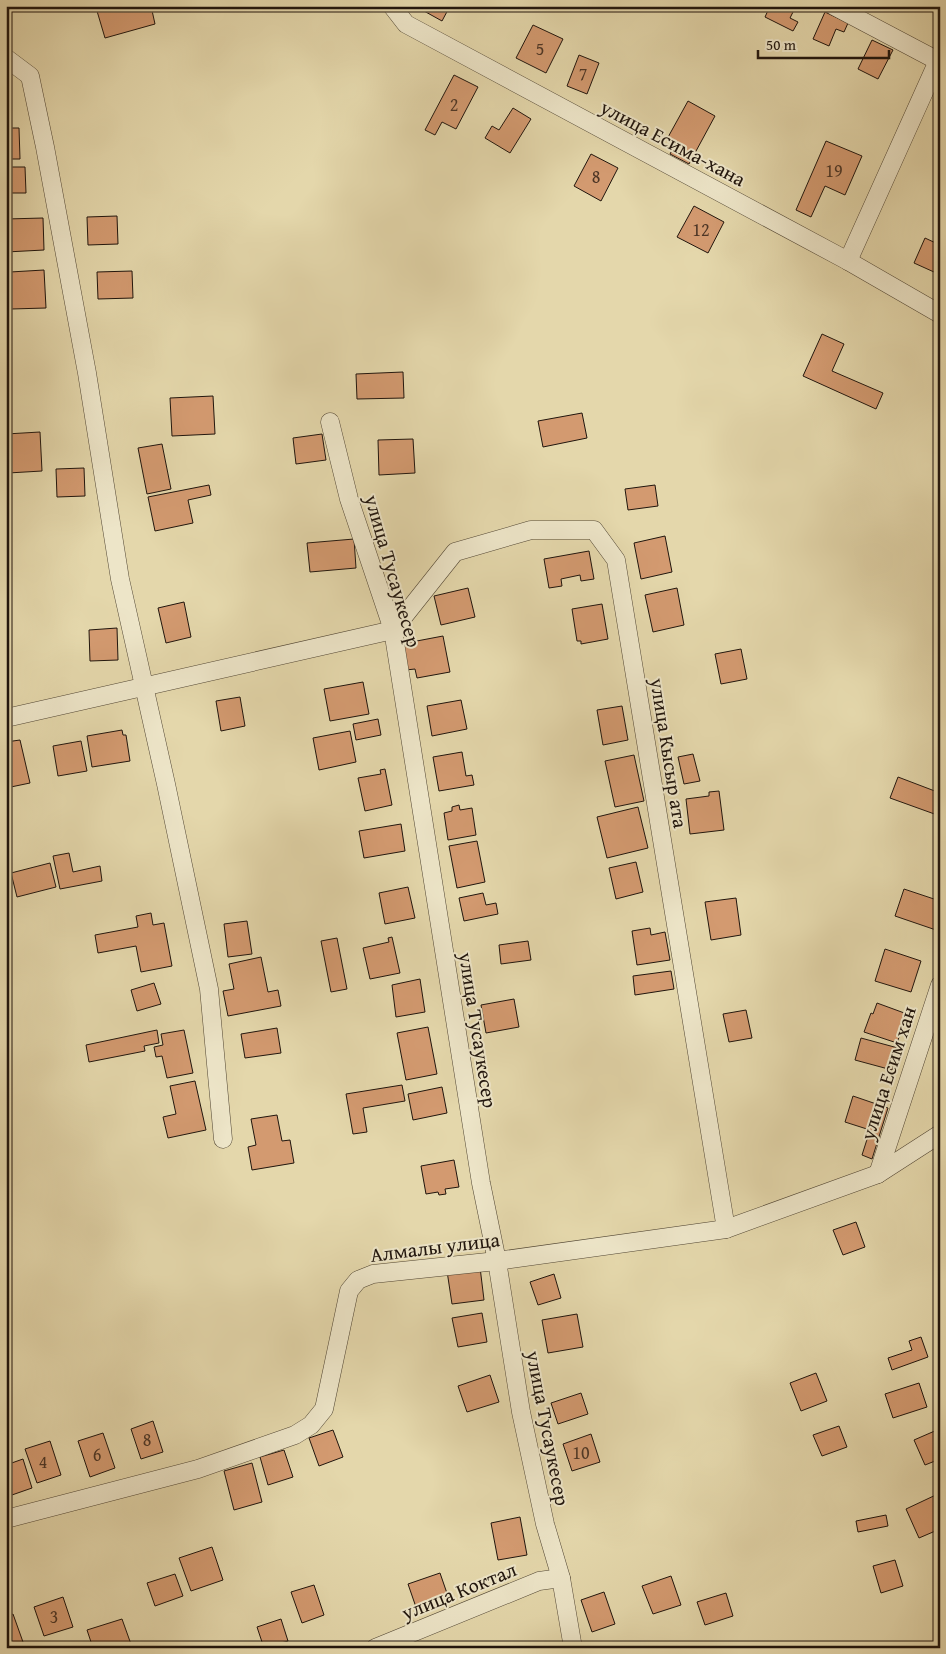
<svg xmlns="http://www.w3.org/2000/svg" width="946" height="1654" viewBox="0 0 946 1654" font-family="'Gentium Book Plus',serif">
<rect width="100%" height="100%" fill="#e4d7ab"/>
<filter id="stains"><feTurbulence type="fractalNoise" baseFrequency=".004" numOctaves="4"/><feColorMatrix values="0 0 0 0 .2 0 0 0 0 .09 0 0 0 0 .02 0 0 0 .5 -.17"/></filter>
<radialGradient id="worn" r=".72"><stop offset=".6" stop-color="#630" stop-opacity="0"/><stop offset="1" stop-color="#630" stop-opacity=".3"/></radialGradient>
<g fill="#d39a70" stroke="#20150d">
<path d="M114,6H151L155,24L105,38L97,11Z"/>
<path d="M415,6H450L442,21Z"/>
<path d="M770,6H796L790,18L798,22L793,31L765,17Z"/>
<path d="M825,12L848,23L844,32L836,29L829,46L813,39Z"/>
<path d="M533,25L563,39L546,73L516,58Z"/>
<path d="M872,40L893,50L878,79L858,69Z"/>
<path d="M579,55L599,63L587,94L567,86Z"/>
<path d="M454,75L478,87L456,129L442,122L435,135L425,130Z"/>
<path d="M8,80L9,107H6V81Z"/>
<path d="M688,101L715,116L689,164L670,154L676,143L667,139Z"/>
<path d="M513,108L531,119L510,153L485,138L492,126L499,130Z"/>
<path d="M6,128H19L20,159H6Z"/>
<path d="M826,141L862,156L845,195L825,186L811,217L796,210Z"/>
<path d="M591,154L618,168L601,201L574,186Z"/>
<path d="M6,167H25L26,193H6Z"/>
<path d="M694,206L724,222L708,253L677,237Z"/>
<path d="M117,216L118,244L88,245L87,217Z"/>
<path d="M43,218L44,250L6,252V219Z"/>
<path d="M925,238L940,245V260L934,272L914,263Z"/>
<path d="M44,270L46,308L11,309L10,272Z"/>
<path d="M132,271L133,298L98,299L97,272Z"/>
<path d="M822,334L844,344L832,371L883,393L876,409L803,376Z"/>
<path d="M403,372L404,398L357,399L356,374Z"/>
<path d="M213,396L215,434L172,436L170,398Z"/>
<path d="M582,413L587,438L543,447L538,421Z"/>
<path d="M40,432L42,471L8,473L6,434Z"/>
<path d="M322,434L326,460L296,464L293,438Z"/>
<path d="M413,439L415,473L379,475L378,440Z"/>
<path d="M162,444L171,489L147,494L138,448Z"/>
<path d="M84,468L85,496L57,497L56,469Z"/>
<path d="M209,485L211,495L188,500L193,523L155,531L148,497Z"/>
<path d="M655,485L658,506L628,510L625,489Z"/>
<path d="M665,536L672,572L641,579L634,543Z"/>
<path d="M354,539L356,568L310,572L307,543Z"/>
<path d="M589,551L594,579L581,581L580,575L561,579L562,586L549,588L544,559Z"/>
<path d="M468,588L475,617L441,625L434,596Z"/>
<path d="M677,588L684,625L653,632L645,595Z"/>
<path d="M184,602L191,637L166,643L158,608Z"/>
<path d="M602,604L608,639L581,644V641H577L572,609Z"/>
<path d="M117,628L118,660L90,661L89,630Z"/>
<path d="M443,636L450,672L417,678L415,669L406,670L401,644Z"/>
<path d="M741,649L747,679L721,684L715,654Z"/>
<path d="M363,682L369,714L330,721L324,689Z"/>
<path d="M240,697L245,726L221,731L216,701Z"/>
<path d="M461,700L467,729L432,736L427,706Z"/>
<path d="M622,706L628,740L603,745L597,710Z"/>
<path d="M378,719L381,735L356,740L353,724Z"/>
<path d="M122,730L123,735H126L130,761L92,767L87,736Z"/>
<path d="M350,731L356,762L319,770L313,738Z"/>
<path d="M20,740L30,783L6,788V742Z"/>
<path d="M81,741L87,771L58,776L53,746Z"/>
<path d="M462,752L466,776L472,775L474,785L439,791L433,757Z"/>
<path d="M693,754L700,781L684,784L678,757Z"/>
<path d="M634,755L644,801L615,807L605,761Z"/>
<path d="M385,769L392,805L365,811L358,778L381,774L380,770Z"/>
<path d="M898,777L940,793V816L890,798Z"/>
<path d="M719,791L724,830L690,834L686,799L709,796V792Z"/>
<path d="M459,805L460,810L472,808L476,835L448,840L444,813L452,811V807Z"/>
<path d="M638,807L648,848L607,858L597,817Z"/>
<path d="M401,824L405,851L364,858L359,831Z"/>
<path d="M477,841L485,882L457,888L449,846Z"/>
<path d="M69,853L73,872L100,866L102,881L60,889L53,856Z"/>
<path d="M636,862L643,892L616,899L609,868Z"/>
<path d="M50,863L56,887L17,897L11,873Z"/>
<path d="M408,887L415,918L385,924L379,893Z"/>
<path d="M904,889L940,901V920L936,930L895,916Z"/>
<path d="M483,893L486,905L496,903L498,914L464,921L459,898Z"/>
<path d="M736,898L741,935L711,940L705,902Z"/>
<path d="M151,913L153,925L164,923L172,966L141,972L136,946L98,953L95,935L138,927L136,916Z"/>
<path d="M247,921L252,954L228,957L224,924Z"/>
<path d="M650,928L651,935L665,932L670,960L637,965L632,931Z"/>
<path d="M392,937L400,973L370,979L363,948L389,942L388,938Z"/>
<path d="M337,938L347,989L331,992L321,941Z"/>
<path d="M528,941L531,960L501,964L499,945Z"/>
<path d="M885,949L921,961L911,992L875,981Z"/>
<path d="M261,957L268,992L278,990L281,1006L228,1016L223,991L234,989L229,964Z"/>
<path d="M671,971L674,989L635,995L633,976Z"/>
<path d="M420,979L425,1012L396,1017L392,985Z"/>
<path d="M154,983L161,1004L137,1011L131,990Z"/>
<path d="M514,999L519,1027L486,1033L481,1005Z"/>
<path d="M877,1003L907,1014L897,1043L864,1032L871,1013L873,1014Z"/>
<path d="M746,1010L752,1038L729,1042L723,1014Z"/>
<path d="M428,1027L437,1074L406,1080L397,1033Z"/>
<path d="M277,1028L281,1053L245,1058L241,1034Z"/>
<path d="M157,1030L159,1043L144,1046L145,1051L89,1062L86,1045Z"/>
<path d="M184,1030L193,1073L167,1078L162,1056L156,1057L154,1047L163,1045L161,1034Z"/>
<path d="M861,1038L898,1048L892,1070L855,1060Z"/>
<path d="M195,1081L206,1130L168,1138L163,1117L176,1114L170,1086Z"/>
<path d="M402,1085L405,1101L363,1108L367,1132L353,1134L346,1094Z"/>
<path d="M442,1087L447,1113L413,1120L408,1094Z"/>
<path d="M853,1096L888,1108L872,1159L862,1155L870,1130L845,1122Z"/>
<path d="M277,1115L282,1141L290,1140L294,1163L252,1170L248,1147L256,1145L251,1119Z"/>
<path d="M454,1160L459,1187L445,1189L446,1194L439,1195L438,1192L426,1194L421,1166Z"/>
<path d="M856,1222L865,1247L843,1255L833,1230Z"/>
<path d="M480,1267L484,1300L452,1304L447,1271Z"/>
<path d="M554,1274L561,1298L538,1305L530,1282Z"/>
<path d="M482,1313L487,1342L458,1347L452,1318Z"/>
<path d="M577,1314L583,1347L548,1353L542,1320Z"/>
<path d="M921,1337L928,1357L892,1370L888,1358L912,1350L909,1341Z"/>
<path d="M816,1373L827,1401L801,1411L790,1383Z"/>
<path d="M490,1375L499,1402L467,1412L458,1386Z"/>
<path d="M919,1383L927,1407L893,1418L885,1394Z"/>
<path d="M581,1393L588,1414L558,1424L551,1403Z"/>
<path d="M153,1421L163,1452L141,1459L131,1429Z"/>
<path d="M839,1426L847,1447L822,1456L813,1435Z"/>
<path d="M333,1430L343,1457L319,1466L309,1438Z"/>
<path d="M937,1430L940,1438V1459L925,1465L914,1440Z"/>
<path d="M103,1433L115,1468L90,1477L78,1441Z"/>
<path d="M591,1434L600,1462L572,1471L563,1444Z"/>
<path d="M50,1441L61,1475L37,1483L25,1449Z"/>
<path d="M284,1450L293,1477L268,1485L260,1457Z"/>
<path d="M23,1459L32,1488L9,1496L6,1487V1465Z"/>
<path d="M252,1463L262,1502L234,1510L224,1471Z"/>
<path d="M940,1493V1529L919,1538L906,1509Z"/>
<path d="M886,1515L888,1526L858,1532L856,1521Z"/>
<path d="M520,1517L527,1555L498,1560L491,1523Z"/>
<path d="M212,1547L223,1580L191,1591L179,1558Z"/>
<path d="M895,1560L903,1586L881,1593L873,1566Z"/>
<path d="M440,1573L450,1602L418,1613L408,1584Z"/>
<path d="M175,1574L183,1596L155,1606L147,1583Z"/>
<path d="M671,1576L681,1605L653,1614L642,1586Z"/>
<path d="M314,1585L324,1615L302,1623L291,1592Z"/>
<path d="M604,1592L615,1624L592,1632L581,1600Z"/>
<path d="M726,1593L733,1616L705,1625L697,1602Z"/>
<path d="M63,1597L73,1627L44,1636L34,1607Z"/>
<path d="M13,1614L23,1642L6,1648V1617Z"/>
<path d="M122,1619L132,1647L93,1648L87,1630Z"/>
<path d="M281,1619L288,1641L264,1648L257,1627Z"/>
</g>
<g fill="none" stroke-linecap="round" stroke-linejoin="round">
<defs>
<g id="street">
<path d="M392,6L406,24L848,261L940,314"/>
<path d="M834,6L940,62"/>
<path d="M6,58L30,76L45,147L87,373L120,579L166,784L209,989L223,1139"/>
<path d="M848,261L938,61"/>
<path d="M330,422L349,499L393,630L481,1183L497,1261L521,1412L545,1524L561,1578L573,1648"/>
<path d="M6,718L393,630L455,552L531,530H594L616,560L726,1229"/>
<path d="M878,1174L940,985"/>
<path d="M6,1519L198,1469L295,1435L311,1425L324,1409L349,1291L358,1280L373,1274L497,1261L726,1229L878,1174L940,1134"/>
<path d="M375,1648L539,1581L561,1578"/>
</g>
</defs>
<use href="#street" stroke="#514634" stroke-width="19"/>
<use href="#street" stroke="#ede5c8" stroke-width="18"/>
</g>
<g text-anchor="middle" stroke-width="4" stroke-linejoin="round" paint-order="stroke">
<g font-size="18" fill="#4d3626">
<text x="540" y="55">5</text>
<text x="583" y="80">7</text>
<text x="454" y="111">2</text>
<text x="834" y="177">19</text>
<text x="596" y="183">8</text>
<text x="701" y="236">12</text>
<text x="147" y="1446">8</text>
<text x="581" y="1459">10</text>
<text x="97" y="1461">6</text>
<text x="43" y="1468">4</text>
<text x="54" y="1623">3</text>
</g>
<g font-size="20" fill="#20150d" stroke="#ede5c8">
<text transform="translate(673 143) rotate(28)" y="7">улица Есима-хана</text>
<text transform="translate(393 571) rotate(74)" y="7">улица Тусаукесер</text>
<text transform="translate(669 753) rotate(81)" y="7">улица Кысыр ата</text>
<text transform="translate(478 1030) rotate(81)" y="7">улица Тусаукесер</text>
<text transform="translate(888 1073) rotate(-72)" y="7">улица Есим хан</text>
<text transform="translate(435 1247) rotate(-7)" y="7">Алмалы улица</text>
<text transform="translate(548 1428) rotate(79)" y="7">улица Тусаукесер</text>
<text transform="translate(459 1591) rotate(-22)" y="7">улица Коктал</text>
</g>
</g>
<rect width="946" height="1654" fill="none" stroke="#e4d7ab" stroke-width="25"/>
<rect x="8" y="8" width="931" height="1639" fill="none" stroke="#20150d" stroke-width="2.5"/>
<rect x="12" y="12" width="921" height="1629" fill="none" stroke="#20150d"/>
<path d="M758 50v8h131v-8" fill="none" stroke="#20150d" stroke-width="2.5"/>
<text x="766" y="50" font-size="15" fill="#20150d" stroke="#ede5c8" stroke-width="4" paint-order="stroke">50 m</text>
<rect width="100%" height="100%" filter="url(#stains)"/>
<rect width="100%" height="100%" fill="url(#worn)"/>
</svg>
